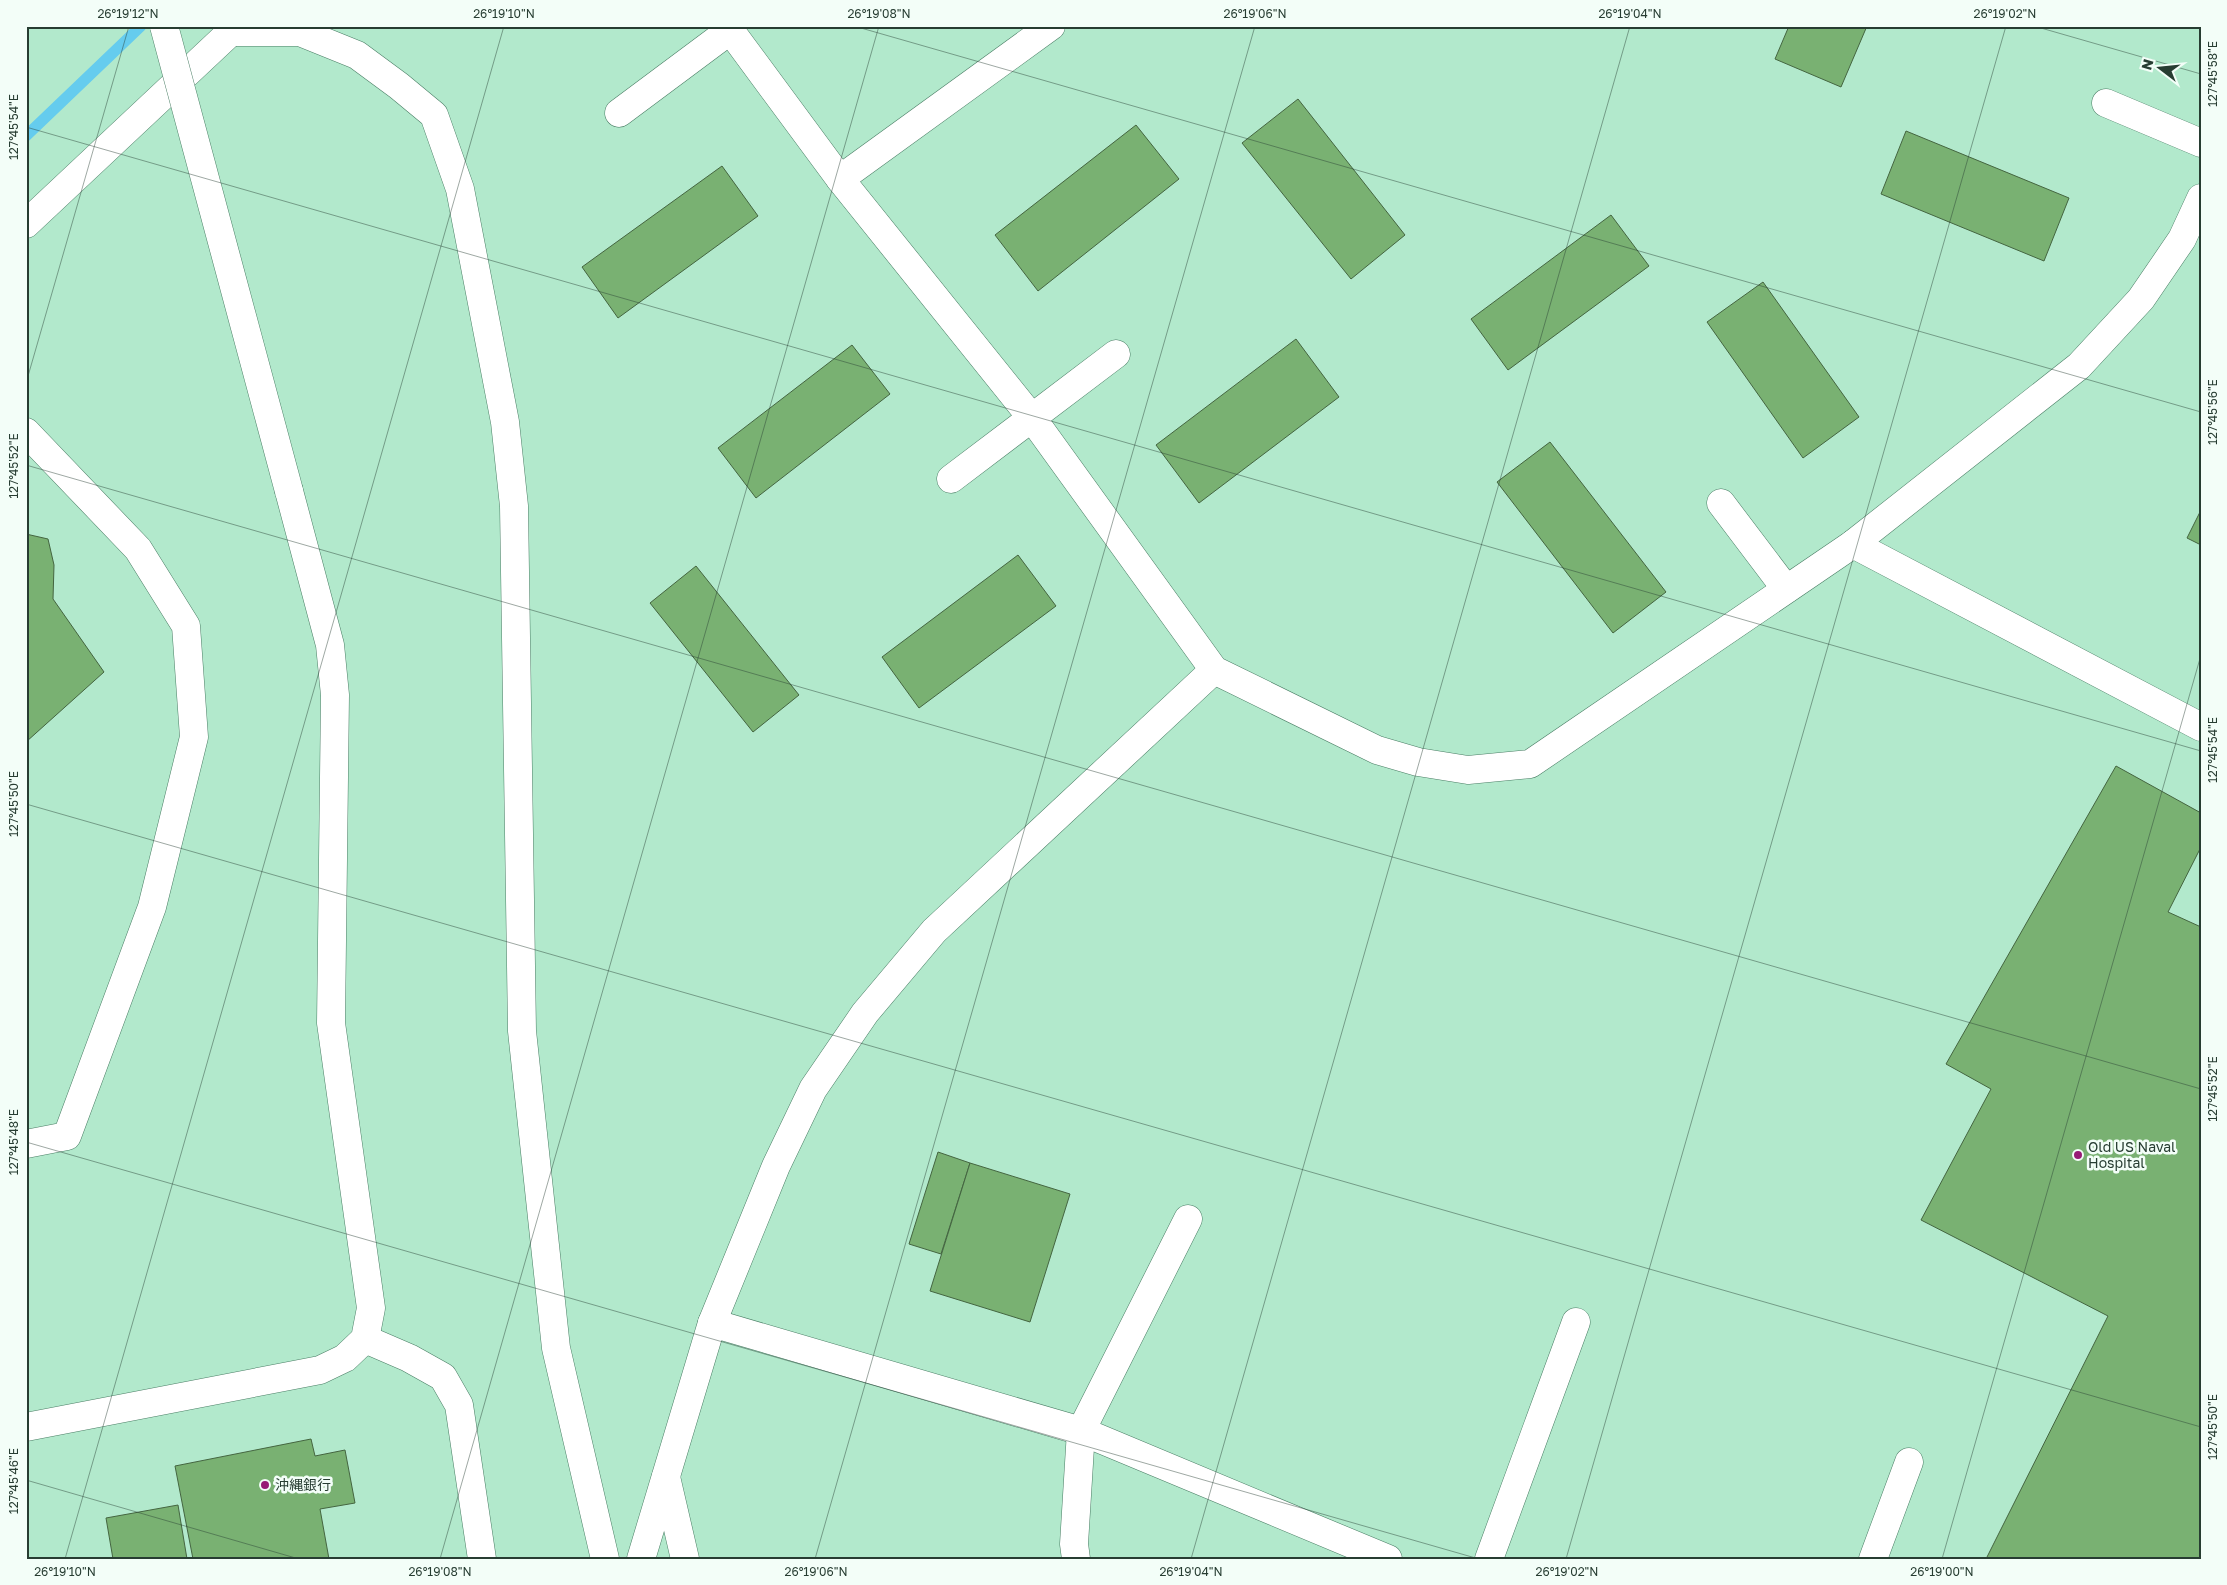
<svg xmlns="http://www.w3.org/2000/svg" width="2227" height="1585" viewBox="0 0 2227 1585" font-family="'Golos Text','Noto Sans JP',sans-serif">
<rect width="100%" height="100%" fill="#b2e9cc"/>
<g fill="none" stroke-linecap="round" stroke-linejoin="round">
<path stroke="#65ccee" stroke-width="11" d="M26,136L141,26"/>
</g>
<g fill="#79b172" stroke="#446540">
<path d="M1789,26H1867L1841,87L1775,59Z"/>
<path d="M1298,99L1405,235L1351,279L1242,143Z"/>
<path d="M1136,125L1179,179L1038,291L995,235Z"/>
<path d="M1906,131L2069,198L2044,261L1881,194Z"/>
<path d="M722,166L758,216L618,318L582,267Z"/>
<path d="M1611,215L1649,266L1508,370L1471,319Z"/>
<path d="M1763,282L1859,417L1803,458L1707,322Z"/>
<path d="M1296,339L1339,397L1199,503L1156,445Z"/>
<path d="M852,345L890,394L756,498L718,448Z"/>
<path d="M1550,442L1666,592L1613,633L1497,482Z"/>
<path d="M2201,510V545L2187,538Z"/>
<path d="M26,534L48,539L54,565L53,599L104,672L26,742Z"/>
<path d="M1018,555L1056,606L919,708L882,657Z"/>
<path d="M696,566L799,695L753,732L650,603Z"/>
<path d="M2116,766L2201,813V847L2168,912L2201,927V1559H1986L2108,1316L1921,1220L1991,1089L1946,1064Z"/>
<path d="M938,1152L970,1163L941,1254L909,1244Z"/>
<path d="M970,1163L1070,1194L1030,1322L930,1291Z"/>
<path d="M311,1439L315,1456L345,1450L355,1503L320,1509L329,1559H193L175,1466Z"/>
<path d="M178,1505L187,1559H113L106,1518Z"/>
</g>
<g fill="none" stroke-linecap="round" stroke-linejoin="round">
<defs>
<g id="minor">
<path d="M727,26L840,179L1032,418L1214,670L1377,750L1418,762L1468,770L1530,764L1853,544L2079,366L2141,299L2182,239L2201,198"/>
<path d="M233,32H300L357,55L399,86L434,115L460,189L505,422L514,506L522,1031L556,1348L605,1559"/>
<path d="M2106,103L2201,143"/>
<path d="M619,113L729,31"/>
<path d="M840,179L1051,26"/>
<path d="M26,224L237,26"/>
<path d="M26,432L138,549L186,626L194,737L152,907L67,1136L26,1144"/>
<path d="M951,479L1116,354"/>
<path d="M1721,503L1786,589"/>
<path d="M1853,544L2201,727"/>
<path d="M712,1323L1081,1431L1388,1559"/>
<path d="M365,1339L409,1358L443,1377L459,1405L482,1559"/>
<path d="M26,1427L320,1370L345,1358L365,1339L371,1308L331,1023L335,695L330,645L289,491"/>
<path d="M666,1477L685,1559"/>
<path d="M641,1559L712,1323L776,1166L813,1089L865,1013L934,931L1214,670"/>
<path d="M1076,1559L1074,1544L1081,1431L1188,1219"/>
<path d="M1489,1559L1576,1322"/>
<path d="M1873,1559L1909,1462"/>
</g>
</defs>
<use href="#minor" stroke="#4a7e65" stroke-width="29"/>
<use href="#minor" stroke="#fff" stroke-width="28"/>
<defs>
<path id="minor-bridge" d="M164,26L289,491"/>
</defs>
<use href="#minor-bridge" stroke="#4a7e65" stroke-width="29" stroke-linecap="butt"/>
<use href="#minor-bridge" stroke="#fff" stroke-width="28"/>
</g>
<path fill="none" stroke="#273d32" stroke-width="1" stroke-opacity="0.45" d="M854,26L2201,412M2034,26L2201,74M26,127L2201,751M26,383L129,26M26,465L2201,1089M26,804L2201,1427M26,1142L1479,1559M26,1480L299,1559M65,1559L504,26M440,1559L879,26M815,1559L1255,26M1191,1559L1630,26M1566,1559L2006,26M1942,1559L2201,655"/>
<g fill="#971b75" stroke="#f3fef8" stroke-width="2">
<circle cx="2078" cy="1155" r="5"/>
<circle cx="265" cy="1485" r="5"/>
</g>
<g text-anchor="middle" stroke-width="5" stroke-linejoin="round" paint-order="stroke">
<g font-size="14" fill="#273d32" stroke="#f3fef8" text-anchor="start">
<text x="2088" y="1152">Old US Naval<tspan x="2088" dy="16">Hospital</tspan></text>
<text x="275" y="1490">沖縄銀行</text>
</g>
</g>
<rect width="2227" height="1585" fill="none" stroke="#f3fef8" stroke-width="55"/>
<g transform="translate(2160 68) rotate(286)" stroke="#f3fef8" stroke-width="4" paint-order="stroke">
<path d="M0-4L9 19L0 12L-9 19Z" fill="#273d32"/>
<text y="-8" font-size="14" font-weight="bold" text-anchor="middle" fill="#273d32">N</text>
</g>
<rect x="28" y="28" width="2172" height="1530" fill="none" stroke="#273d32" stroke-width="2"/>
<g font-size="12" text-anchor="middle" fill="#273d32">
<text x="128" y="18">26°19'12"N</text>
<text x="504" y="18">26°19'10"N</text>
<text x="879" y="18">26°19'08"N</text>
<text x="1255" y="18">26°19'06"N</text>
<text x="1630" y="18">26°19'04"N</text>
<text x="2005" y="18">26°19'02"N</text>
<text transform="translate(2213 74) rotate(-90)" y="4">127°45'58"E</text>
<text transform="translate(14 127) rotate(-90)" y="4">127°45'54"E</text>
<text transform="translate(2213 412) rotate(-90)" y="4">127°45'56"E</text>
<text transform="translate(14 466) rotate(-90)" y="4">127°45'52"E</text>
<text transform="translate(2213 750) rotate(-90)" y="4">127°45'54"E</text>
<text transform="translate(14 804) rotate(-90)" y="4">127°45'50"E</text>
<text transform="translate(2213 1089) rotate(-90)" y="4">127°45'52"E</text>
<text transform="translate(14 1142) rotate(-90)" y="4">127°45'48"E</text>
<text transform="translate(2213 1427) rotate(-90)" y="4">127°45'50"E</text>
<text transform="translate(14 1481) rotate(-90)" y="4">127°45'46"E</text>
<text x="65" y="1576">26°19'10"N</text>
<text x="440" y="1576">26°19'08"N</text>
<text x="816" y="1576">26°19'06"N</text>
<text x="1191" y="1576">26°19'04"N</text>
<text x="1567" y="1576">26°19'02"N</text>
<text x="1942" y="1576">26°19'00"N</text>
</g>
</svg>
